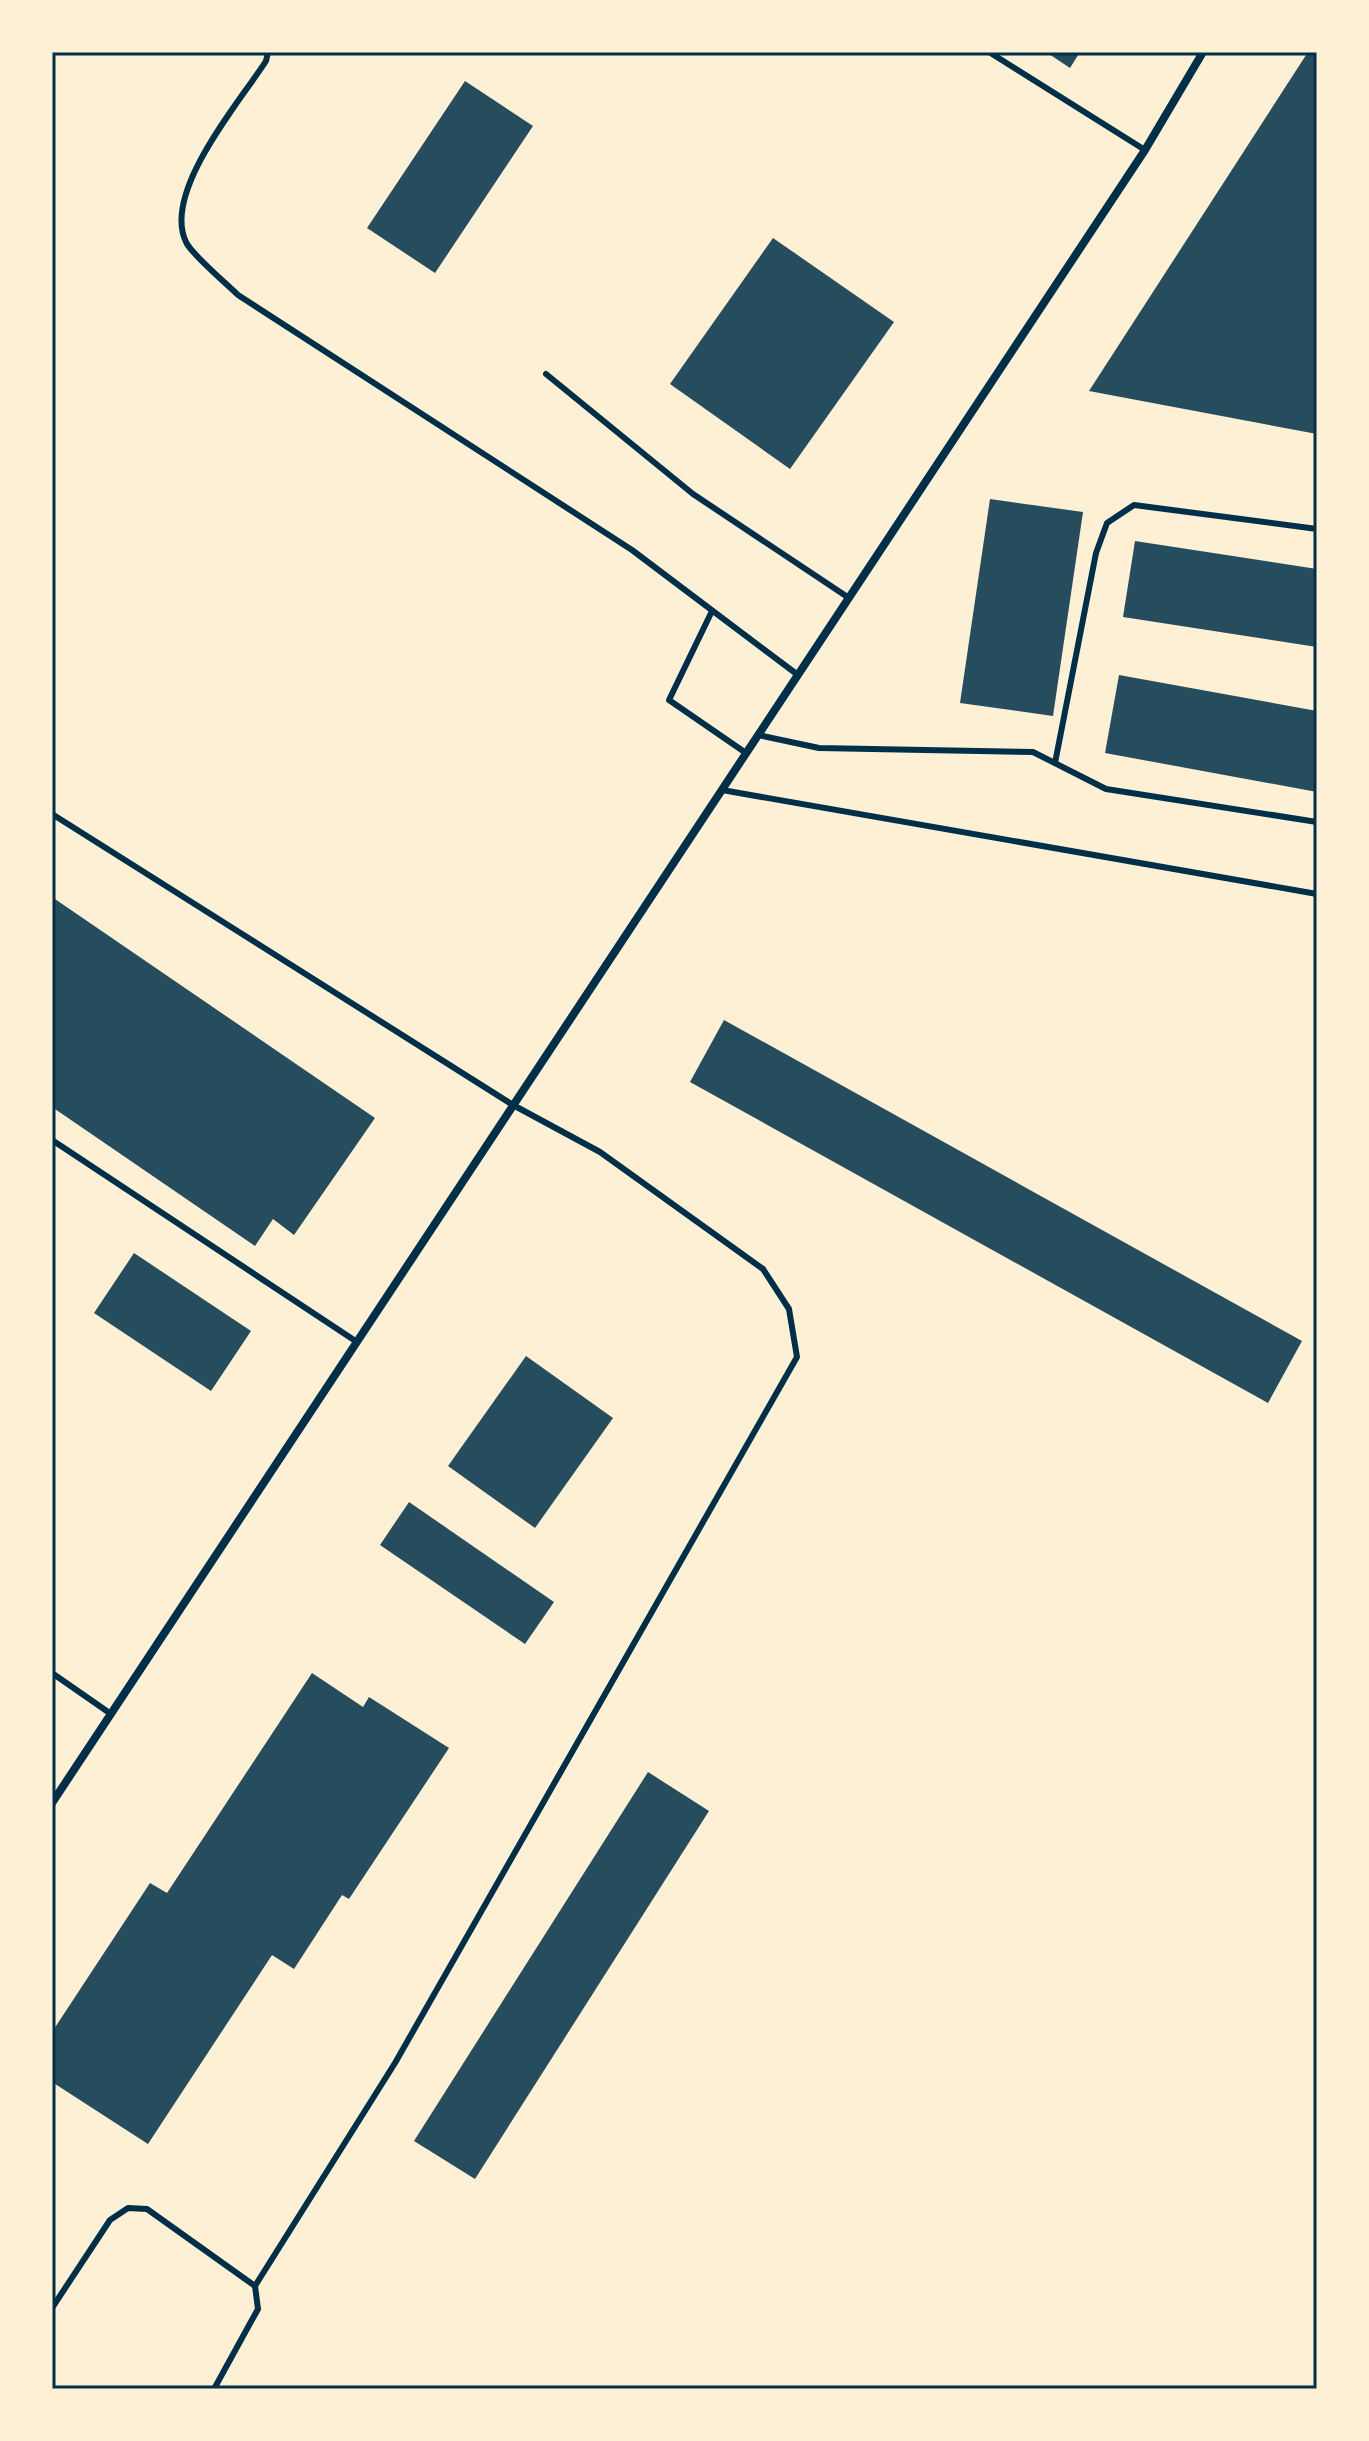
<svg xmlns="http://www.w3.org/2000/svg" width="1369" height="2441" viewBox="0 0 1369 2441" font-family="'Source Serif 4',serif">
<rect width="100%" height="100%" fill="#fdf0d5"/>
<g fill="#264d5e">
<path d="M1046,52H1080L1070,68Z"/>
<path d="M1308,52H1317V434L1089,391Z"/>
<path d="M465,81L533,126L435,273L367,228Z"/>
<path d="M773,238L894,322L790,469L670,384Z"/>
<path d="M990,499L1083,512L1053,716L960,703Z"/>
<path d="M1135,541L1317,569V647L1123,617Z"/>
<path d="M1119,675L1317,711V792L1105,753Z"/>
<path d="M52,897L375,1118L294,1235L273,1219L255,1246L52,1107Z"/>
<path d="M724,1020L1302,1341L1268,1403L690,1082Z"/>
<path d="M134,1253L251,1331L211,1391L94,1313Z"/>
<path d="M526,1356L613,1418L535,1528L448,1466Z"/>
<path d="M409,1502L554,1602L525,1644L380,1545Z"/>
<path d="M312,1673L363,1707L369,1697L449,1748L349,1899L342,1895L294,1969L272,1955L148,2144L52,2082V2032L150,1883L167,1893Z"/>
<path d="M648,1772L709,1811L475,2179L414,2141Z"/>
</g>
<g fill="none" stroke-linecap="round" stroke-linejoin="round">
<g stroke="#003049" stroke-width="6">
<path d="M268,52L266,61C239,103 162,192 186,242C191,254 227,284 238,295L632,550L798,675"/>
<path d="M989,52L1145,150"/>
<path d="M546,374L693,494L849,598"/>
<path d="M712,611L669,700L746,753"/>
<path d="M758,735L819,748L1033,752L1106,789L1317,822"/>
<path d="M1055,763L1096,553L1107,523L1134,505L1317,529"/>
<path d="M722,790L1317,894"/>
<path d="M52,814L513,1105L600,1152L763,1269L789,1309L797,1357L395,2063L255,2286"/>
<path d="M52,1140L357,1342"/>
<path d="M52,1673L111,1714"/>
<path d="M52,2308L110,2220L128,2208L147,2209L255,2286L258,2309L214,2389"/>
</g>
<path stroke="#003049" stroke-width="8" d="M52,1803L1145,150L1203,52"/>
</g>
<rect width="1369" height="2441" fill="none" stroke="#fdf0d5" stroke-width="108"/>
<rect x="54" y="54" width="1261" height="2333" fill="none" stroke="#003049" stroke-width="3"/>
</svg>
